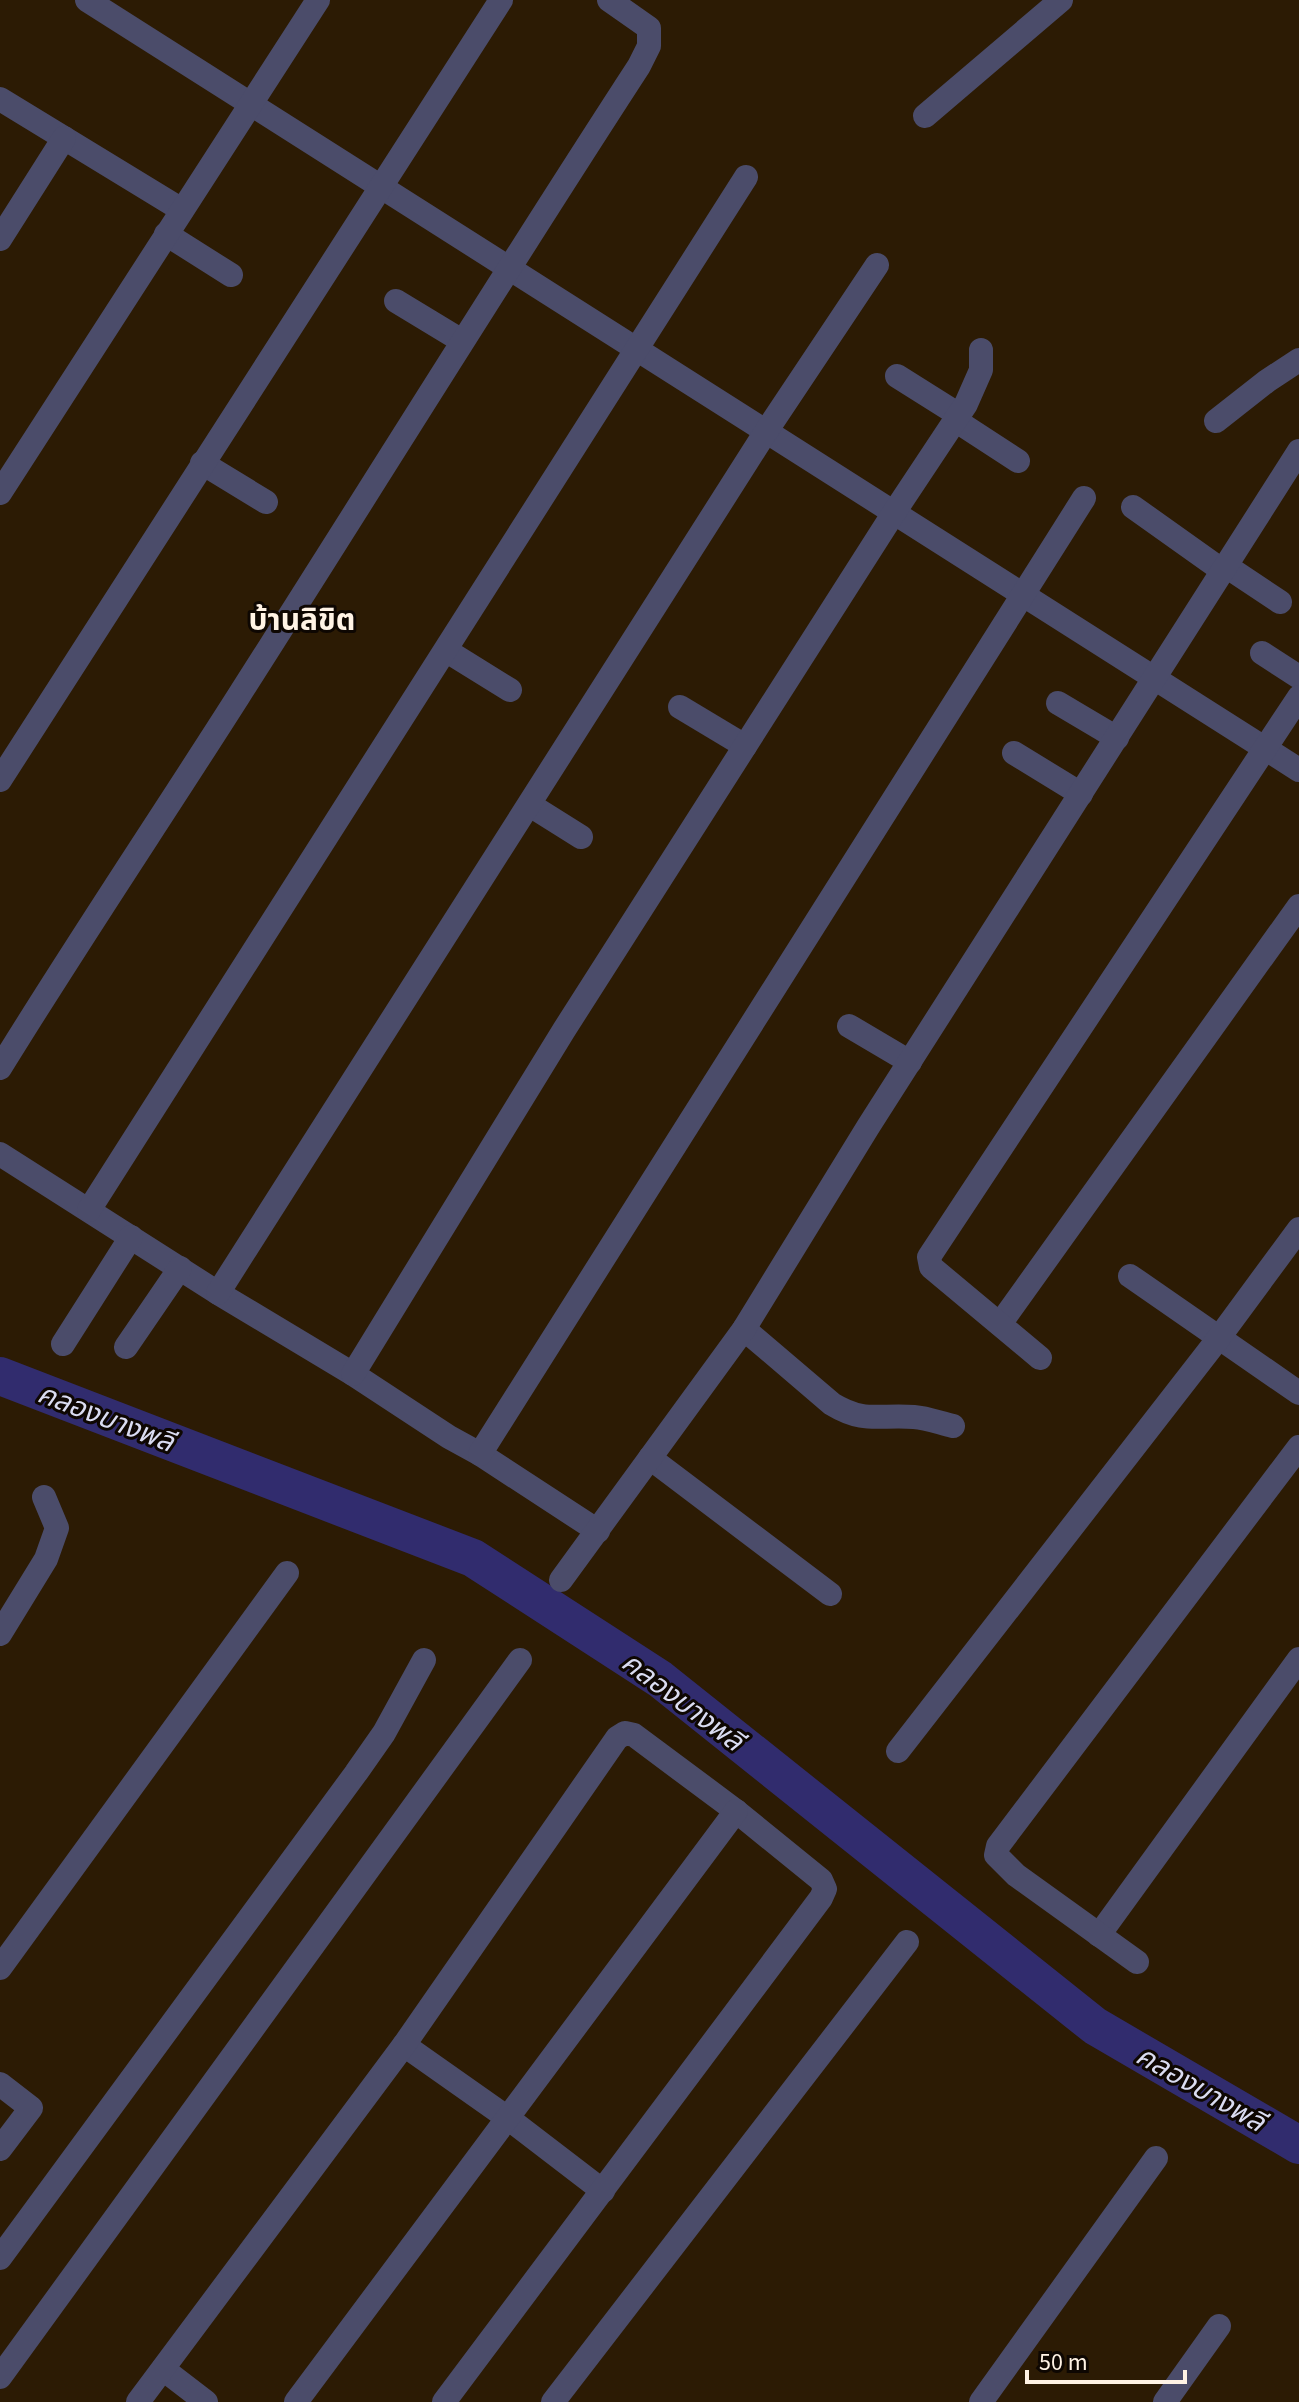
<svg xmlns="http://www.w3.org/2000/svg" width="1299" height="2402" viewBox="0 0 1299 2402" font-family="'Source Sans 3','Noto Sans Thai',sans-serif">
<rect width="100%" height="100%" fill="#2c1b04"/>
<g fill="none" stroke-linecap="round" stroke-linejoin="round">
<path stroke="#312c6e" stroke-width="38" d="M0,1376L473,1558L660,1679L1095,2026L1299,2145"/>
<g stroke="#4b4c6a" stroke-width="24">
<path d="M87,0L1299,770"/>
<path d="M0,99L182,210"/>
<path d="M925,116L1061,0"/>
<path d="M166,234L231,275"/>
<path d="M0,239L64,138"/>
<path d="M396,301L462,341"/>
<path d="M897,376L959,415"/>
<path d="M955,420L1018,461"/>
<path d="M1216,421L1267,381L1299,360"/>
<path d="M202,463L266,502"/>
<path d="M0,493L318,0"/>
<path d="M1133,507L1223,571"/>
<path d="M1226,566L1280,602"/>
<path d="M447,651L510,690"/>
<path d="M1262,653L1299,677"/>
<path d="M1058,703L1117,738"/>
<path d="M680,707L745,746"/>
<path d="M1014,753L1081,794"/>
<path d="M0,780L501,0"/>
<path d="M530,805L581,837"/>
<path d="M849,1026L910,1062"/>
<path d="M0,1068C77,943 159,821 238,697C372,487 503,275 639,66L649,46V28L609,0"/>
<path d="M0,1154L218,1293L353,1374L449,1437L480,1454L598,1531"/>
<path d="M89,1210L746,177"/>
<path d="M1130,1276L1299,1393"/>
<path d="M218,1293L767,430L877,265"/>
<path d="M1000,1324L1299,906"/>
<path d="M744,1329L832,1404C865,1424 879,1414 914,1417C927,1418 940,1423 953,1426"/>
<path d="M63,1344L131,1237"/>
<path d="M126,1347L180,1268"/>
<path d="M1040,1358L931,1267L929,1257L1299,697"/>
<path d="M353,1374L564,1030L895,511L966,404L981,370V350"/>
<path d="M480,1454L1084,498"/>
<path d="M650,1458L830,1594"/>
<path d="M561,1580L744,1329L868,1127L1299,451"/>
<path d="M0,1634L46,1559L57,1528L44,1497"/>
<path d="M898,1751L1218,1339L1299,1229"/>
<path d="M1099,1935L1299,1659"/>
<path d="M1137,1962L1016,1875L996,1855L998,1846L1299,1447"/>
<path d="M0,1968L287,1573"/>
<path d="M404,2045L509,2119L603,2191"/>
<path d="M0,2084L31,2108L0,2149"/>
<path d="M0,2258L356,1773L384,1733L424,1660"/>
<path d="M163,2369L206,2402"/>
<path d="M0,2377L520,1660"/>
<path d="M138,2402L404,2045L617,1738L625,1733L634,1735L736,1811L821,1880L825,1889L821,1898L444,2402"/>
<path d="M296,2402L736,1811"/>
<path d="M553,2402L907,1942"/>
<path d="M981,2402L1156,2158"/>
<path d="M1165,2402L1219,2326"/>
</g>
</g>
<g text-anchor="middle" stroke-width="6" stroke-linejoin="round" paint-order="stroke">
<g font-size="28" font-style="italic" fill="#dadcf1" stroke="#0e0702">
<text transform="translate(106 1417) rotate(21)" y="10">คลองบางพลี</text>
<text transform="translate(683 1701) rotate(37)" y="10">คลองบางพลี</text>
<text transform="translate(1201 2088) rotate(30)" y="10">คลองบางพลี</text>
</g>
<g font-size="30" font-weight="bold" fill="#fff3e5" stroke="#0e0702">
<text x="302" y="630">บ้านลิขิต</text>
</g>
</g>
<path d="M1027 2370v12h158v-12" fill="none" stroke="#fff3e5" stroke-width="4"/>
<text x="1039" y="2370" font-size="24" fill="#fff3e5" stroke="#0e0702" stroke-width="6" paint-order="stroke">50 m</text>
</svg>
